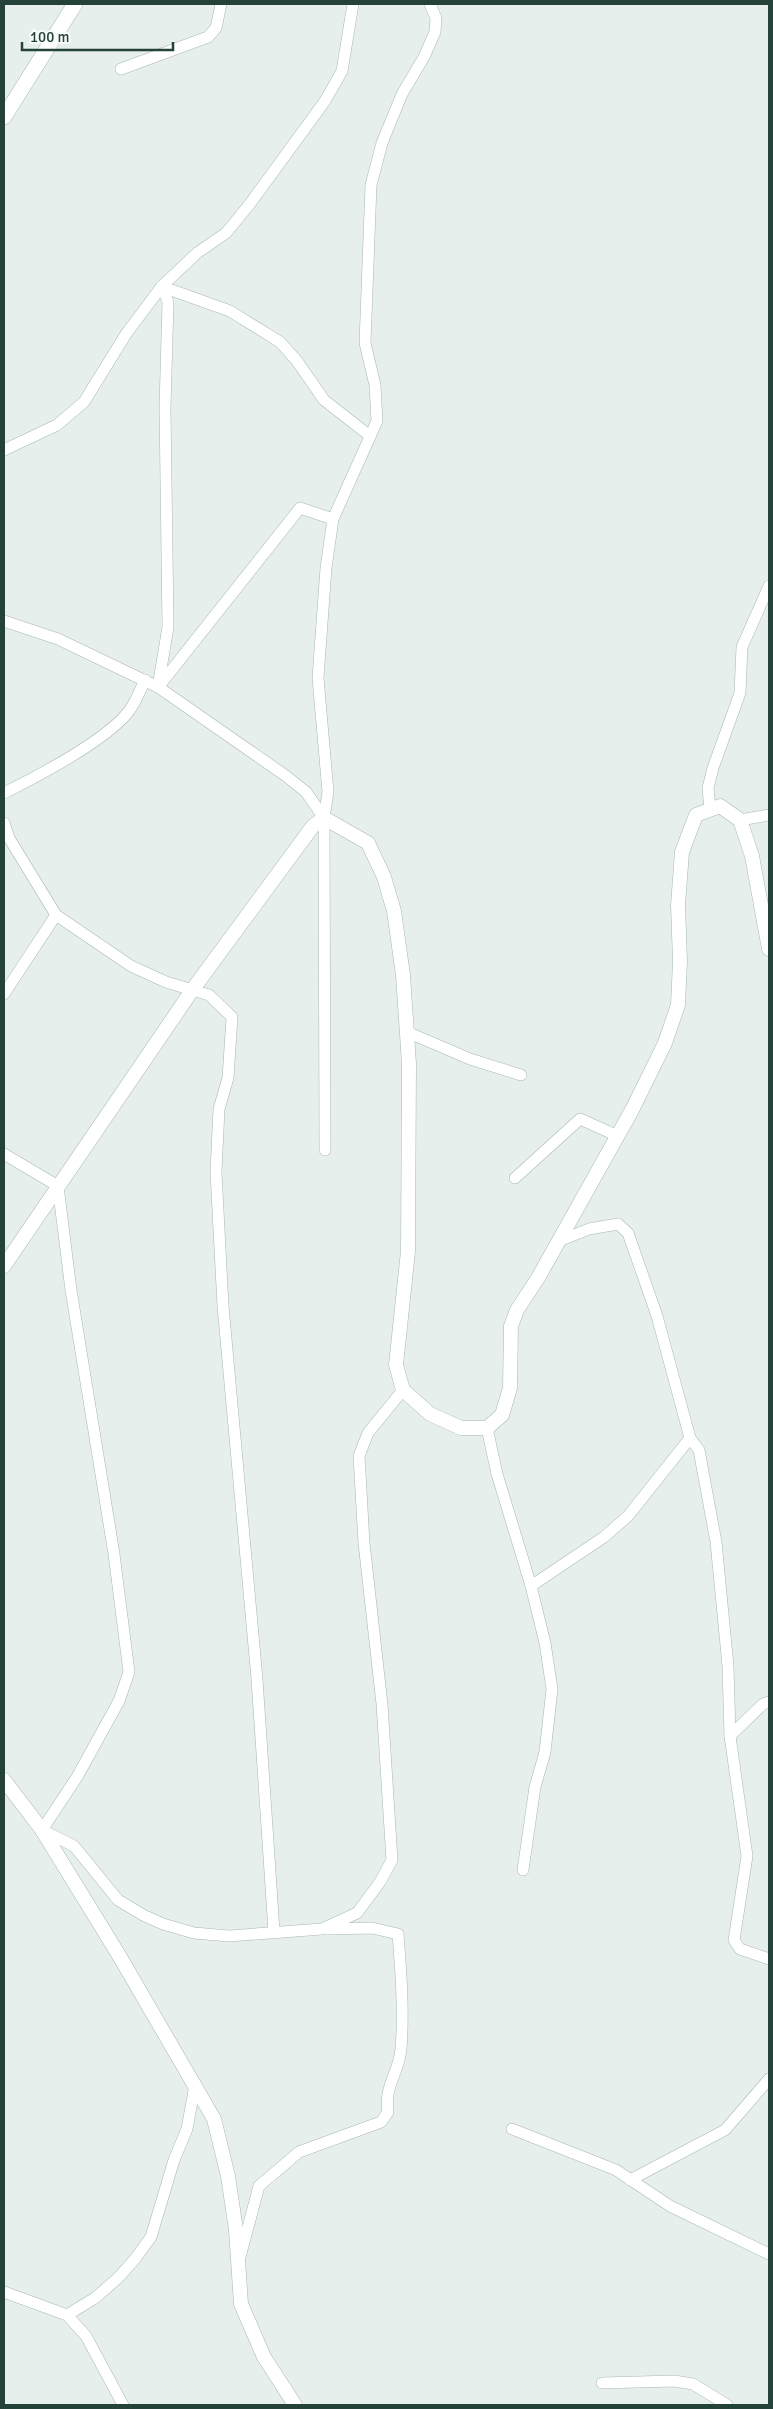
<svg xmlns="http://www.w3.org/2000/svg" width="773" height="2409" viewBox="0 0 773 2409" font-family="Signika,sans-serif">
<rect width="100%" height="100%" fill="#e6efeb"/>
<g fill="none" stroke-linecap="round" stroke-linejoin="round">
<defs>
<g id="minor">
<path d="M121,69L208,37L216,28L221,4"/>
<path d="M163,287L230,311L280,342L297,361L324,400L370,436"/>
<path d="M4,450L57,425L84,402L126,334L162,286L197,253L226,233L249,205L325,101L342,71L353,4"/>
<path d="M4,621L58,639L158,687L286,776L306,792L324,818"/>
<path d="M159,686L300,508L333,519"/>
<path d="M158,687L168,627L165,407L168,302L162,286"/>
<path d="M4,793C38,776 106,741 129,711C136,702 140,690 145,680"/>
<path d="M710,810L708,788L713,768L740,693L742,647L769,586"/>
<path d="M740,820L769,815"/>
<path d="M4,823L9,838L56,915L131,966L166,982L209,995L232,1017L228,1078L219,1109L216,1172L223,1306L257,1679L274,1931"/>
<path d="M4,994L56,915"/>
<path d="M407,1032L470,1059L521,1075"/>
<path d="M325,1150L324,818L328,792L318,678L326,568L333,519L377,421L375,385L365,343L371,185L382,143L402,94L424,57L435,32L436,18L430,4"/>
<path d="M4,1154L58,1186L71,1290L114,1554L129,1672L119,1701L77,1777L42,1830L74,1846L118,1900L143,1915L163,1924L194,1933L229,1936L322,1929L357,1913L380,1882L392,1860L382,1704L364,1543L359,1456L368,1433L403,1390"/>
<path d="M515,1178L580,1119L618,1136"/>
<path d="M559,1241L589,1229L618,1224L628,1233L657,1316L690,1438L699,1450L716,1542L728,1666L730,1736L763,1704L769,1702"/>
<path d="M487,1428L497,1474L531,1586L604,1537L628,1516L690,1438"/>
<path d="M730,1736L747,1856L734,1940L740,1949L769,1959"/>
<path d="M523,1870L535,1787L545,1752L552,1689L545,1643L531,1586"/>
<path d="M512,2129L616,2170L670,2206L769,2254"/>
<path d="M630,2180L725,2130L769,2079"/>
<path d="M240,2257L259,2186L299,2152L381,2122L388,2112C384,2085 399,2073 401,2049C404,2011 401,1972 398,1934L372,1928L328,1929"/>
<path d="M4,2292L67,2315L86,2336L123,2405"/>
<path d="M67,2315L95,2298L118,2278L135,2259L151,2237L174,2160L187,2129L195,2085"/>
<path d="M602,2383L674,2381L693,2384L727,2405"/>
</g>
<g id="tertiary">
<path d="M4,1266L193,989L313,826L324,818L368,843L384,877L394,911L403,975L409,1064L408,1251L396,1365L403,1390L430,1414L461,1428H487L502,1415L510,1388L511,1326L517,1310L538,1278L632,1110L665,1043L678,1005L680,961L678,905L682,852L696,815L720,806L740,820L752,856L769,949"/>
<path d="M4,1780L42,1830L120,1957L214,2119L228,2176L236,2230L241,2304L264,2357L295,2405"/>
</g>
<path id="secondary" d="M4,117L75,4"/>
</defs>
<use href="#minor" stroke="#a8b8b2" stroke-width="12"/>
<use href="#tertiary" stroke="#a8b8b2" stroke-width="15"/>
<use href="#secondary" stroke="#a4bbb3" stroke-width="16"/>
<use href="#minor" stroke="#fff" stroke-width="11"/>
<use href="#tertiary" stroke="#fff" stroke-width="14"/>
<use href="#secondary" stroke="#fff" stroke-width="15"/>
</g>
<rect width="773" height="2409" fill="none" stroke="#24423a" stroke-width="10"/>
<path d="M22 42v8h151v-8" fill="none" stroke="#24423a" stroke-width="2.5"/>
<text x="30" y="42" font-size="15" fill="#24423a" stroke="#f7fbf9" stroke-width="4" paint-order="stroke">100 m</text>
</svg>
